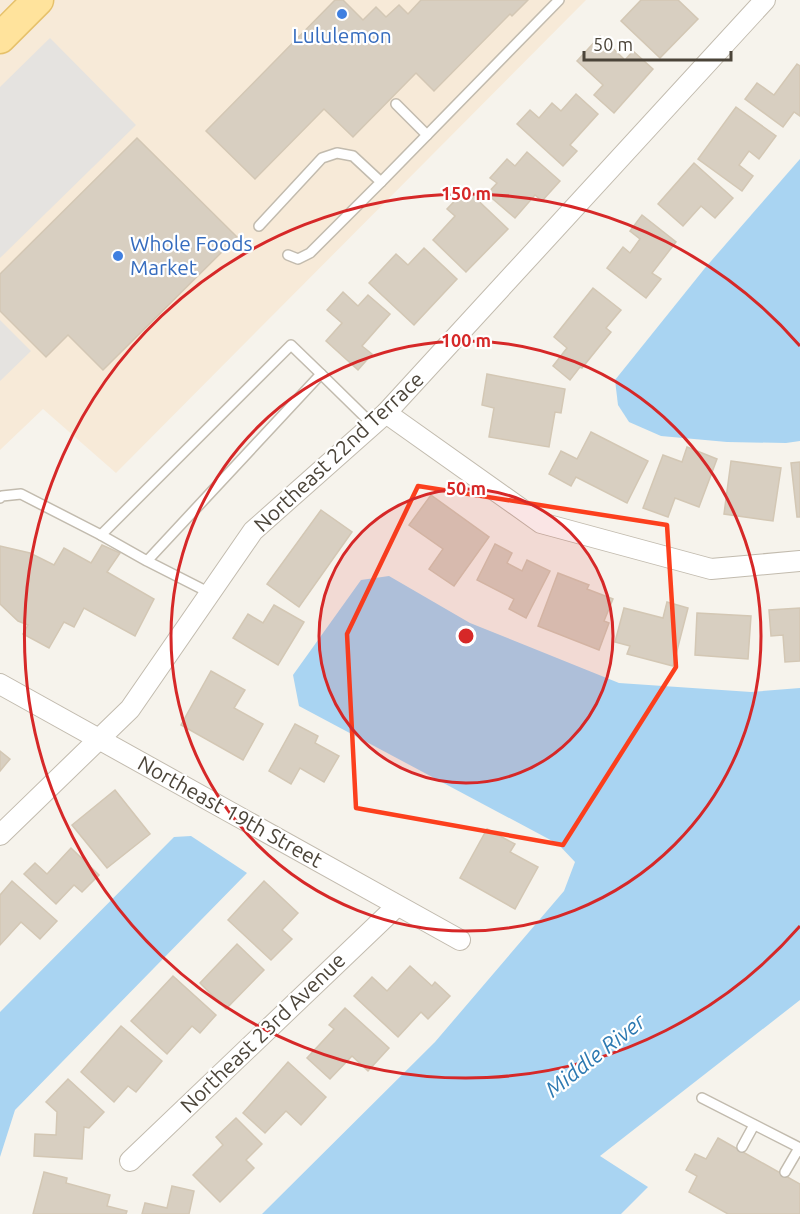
<svg xmlns="http://www.w3.org/2000/svg" width="800" height="1214" viewBox="0 0 800 1214" font-family="Ubuntu,sans-serif">
<rect width="100%" height="100%" fill="#f6f3ec"/>
<path fill="#f7ead8" d="M0,0H586L116,473L43,409L0,450Z"/>
<g fill="#e5e3e0">
<path d="M50,38L136,125L0,258V87Z"/>
<path d="M0,320L31,351L0,381Z"/>
</g>
<g fill="#a9d4f2">
<path d="M800,159V441L786,443L727,442L661,436L629,422L618,405L615,380L705,268Z"/>
<path d="M389,576L470,623L619,683L751,692L800,688V1000L600,1156L648,1187L621,1214H262L435,1042L564,891L575,862L558,844L299,706L293,675L361,580Z"/>
<path d="M191,836L247,873L15,1110L0,1157V1012L174,837Z"/>
</g>
<g fill="#d8cfc1" stroke="#d3c7b4" stroke-width="1.5">
<path d="M335,0H343L363,20L376,7L386,17L399,5L408,14L421,0H528L512,16L510,14L434,91L416,73L353,137L324,109L255,179L206,131Z"/>
<path d="M641,0H678L698,19L660,58L621,21Z"/>
<path d="M600,36L625,60L633,51L653,69L614,113L594,95L603,85L577,61Z"/>
<path d="M797,64L800,66V116L794,112L783,127L745,99L757,83L774,95Z"/>
<path d="M576,94L598,114L570,145L577,151L563,166L517,124L530,110L539,118L552,103L561,111Z"/>
<path d="M736,107L776,136L759,159L749,151L739,165L753,176L742,191L698,159Z"/>
<path d="M137,138L237,237L103,370L68,335L46,357L0,311V274Z"/>
<path d="M527,152L560,181L542,201L535,195L515,218L487,194L497,183L490,178L507,159L515,166Z"/>
<path d="M694,163L733,198L715,218L701,206L683,226L658,204Z"/>
<path d="M466,189L508,229L466,272L433,240L455,216L447,209Z"/>
<path d="M642,215L676,242L652,273L661,279L646,298L607,268L623,247L630,253L640,239L630,231Z"/>
<path d="M424,248L457,279L414,325L369,283L396,254L408,265Z"/>
<path d="M593,288L621,310L606,328L611,332L582,368L580,367L570,380L553,366L567,348L554,337Z"/>
<path d="M343,292L358,306L368,295L390,314L362,346L372,354L358,370L326,341L342,323L327,310Z"/>
<path d="M487,374L565,389L561,413L555,412L549,447L489,437L494,408L482,405Z"/>
<path d="M591,432L648,461L627,503L576,477L571,486L549,474L561,451L577,459Z"/>
<path d="M687,447L717,459L699,507L675,498L668,517L643,508L663,455L682,462Z"/>
<path d="M731,461L781,468L773,521L724,514Z"/>
<path d="M800,462V517H797L791,463Z"/>
<path d="M431,495L489,537L454,586L429,569L443,549L409,525Z"/>
<path d="M321,510L352,532L299,607L267,584Z"/>
<path d="M495,544L512,553L507,563L522,571L527,560L550,571L526,618L509,609L514,599L477,580Z"/>
<path d="M102,545L120,553L107,572L154,599L135,636L84,608L74,627L64,622L49,648L23,634L28,625L18,621L0,604V546L30,553L54,565L64,548L91,563Z"/>
<path d="M558,573L589,585L587,589L613,599L604,621L609,623L599,650L538,626Z"/>
<path d="M667,602L688,608L673,666L627,654L630,646L615,642L624,608L663,618Z"/>
<path d="M274,605L304,622L278,665L233,638L248,614L263,623Z"/>
<path d="M800,608V661L785,662L783,635L771,636L769,610Z"/>
<path d="M697,613L751,616L748,659L695,655Z"/>
<path d="M211,671L245,690L234,708L263,724L243,760L181,725Z"/>
<path d="M295,724L318,736L315,743L339,756L324,782L300,768L291,784L269,771Z"/>
<path d="M0,751L10,759L0,771Z"/>
<path d="M115,790L150,834L107,868L72,825Z"/>
<path d="M487,829L515,844L510,852L538,867L515,909L460,878Z"/>
<path d="M71,848L99,875L82,892L74,885L56,904L24,874L35,863L47,874Z"/>
<path d="M12,881L57,921L40,939L21,922L0,945V895Z"/>
<path d="M264,881L298,913L282,930L292,939L271,960L228,920Z"/>
<path d="M237,944L264,970L226,1009L200,983Z"/>
<path d="M410,966L432,986L435,982L450,996L428,1019L421,1012L398,1037L354,996L372,977L387,991Z"/>
<path d="M173,976L216,1015L200,1033L192,1026L167,1054L131,1021Z"/>
<path d="M345,1008L389,1048L368,1071L352,1056L330,1079L307,1058L334,1029L329,1025Z"/>
<path d="M121,1026L162,1061L136,1092L128,1086L114,1102L81,1072Z"/>
<path d="M288,1062L326,1097L301,1125L286,1111L265,1133L243,1113Z"/>
<path d="M68,1079L104,1112L89,1128L84,1127L82,1159L34,1156L35,1134L56,1135L57,1112L46,1102Z"/>
<path d="M236,1118L262,1144L246,1160L254,1168L220,1202L193,1175L223,1145L216,1137Z"/>
<path d="M718,1138L800,1184V1214H728L689,1192L697,1176L686,1170L695,1154L706,1159Z"/>
<path d="M44,1172L67,1178L66,1183L110,1195L107,1206L127,1211L126,1214H33Z"/>
<path d="M172,1186L194,1191L189,1214H142L145,1203L167,1208Z"/>
</g>
<g fill="none" stroke-linecap="round" stroke-linejoin="round">
<defs>
<g id="service">
<path d="M396,104L427,135"/>
<path d="M381,182L559,0"/>
<path d="M259,226L322,158L337,153L353,156L381,182L310,253L298,259L288,255"/>
<path d="M321,374L373,425"/>
<path d="M0,498L2,496L21,494L101,535"/>
<path d="M147,561L101,535L291,345L321,374L147,561L210,593"/>
<path d="M702,1098L800,1148"/>
<path d="M742,1147L754,1125"/>
<path d="M785,1172L799,1148"/>
</g>
<g id="minor">
<path d="M386,413L541,523L711,569L800,561"/>
<path d="M0,684L460,940"/>
<path d="M0,835L130,709L253,531L386,413L765,0"/>
<path d="M130,1161L397,906"/>
</g>
<path id="primary" d="M0,38L38,0"/>
</defs>
<use href="#service" stroke="#c2bbae" stroke-width="12"/>
<use href="#minor" stroke="#c2bbae" stroke-width="22"/>
<use href="#primary" stroke="#e6c16a" stroke-width="33"/>
<use href="#service" stroke="#fff" stroke-width="9"/>
<use href="#minor" stroke="#fff" stroke-width="20"/>
<use href="#primary" stroke="#ffe39c" stroke-width="30"/>
</g>
<path fill="none" stroke="#fc3f1d" stroke-width="4.5" stroke-linejoin="round" d="M418,486L667,525L676,667L563,845L356,808L347,634Z"/>
<circle cx="466" cy="636" r="147" fill="#d62828" fill-opacity=".12"/>
<g fill="none" stroke="#d62828" stroke-width="3">
<circle cx="466" cy="636" r="147"/>
<circle cx="466" cy="636" r="295"/>
<path d="M800 926A442 442 0 1 1 800 346"/>
</g>
<g fill="#3f7fe0" stroke="#fff" stroke-width="2">
<circle cx="342" cy="14" r="6"/>
<circle cx="118" cy="256" r="6"/>
</g>
<g text-anchor="middle" stroke-width="4.5" stroke-linejoin="round" paint-order="stroke">
<g font-size="21" fill="#366cbe" stroke="#fff">
<text x="342" y="43">Lululemon</text>
<text x="130" y="251" text-anchor="start">Whole Foods<tspan x="130" dy="24">Market</tspan></text>
</g>
<g font-size="21" fill="#4b4439" stroke="#fff">
<text transform="translate(339 452) rotate(-43)" y="7">Northeast 22nd Terrace</text>
<text transform="translate(230 812) rotate(29)" y="7">Northeast 19th Street</text>
<text transform="translate(263 1033) rotate(-44)" y="7">Northeast 23rd Avenue</text>
</g>
<g font-size="22" font-style="italic" fill="#2e7ab2" stroke="#fff">
<text transform="translate(595 1055) rotate(-38)" y="8">Middle River</text>
</g>
</g>
<circle cx="466" cy="636" r="9" fill="#d62828" stroke="#fff" stroke-width="3"/>
<g font-size="18" text-anchor="middle" font-weight="bold" fill="#d62828" stroke="#fff" stroke-width="4.5" stroke-linejoin="round" paint-order="stroke">
<text x="466" y="200">150 m</text>
<text x="466" y="347">100 m</text>
<text x="466" y="495">50 m</text>
</g>
<path d="M584 51v9h147v-9" fill="none" stroke="#4b4439" stroke-width="3"/>
<text x="593" y="51" font-size="18" fill="#4b4439" stroke="#ffffff" stroke-width="4.5" paint-order="stroke">50 m</text>
</svg>
